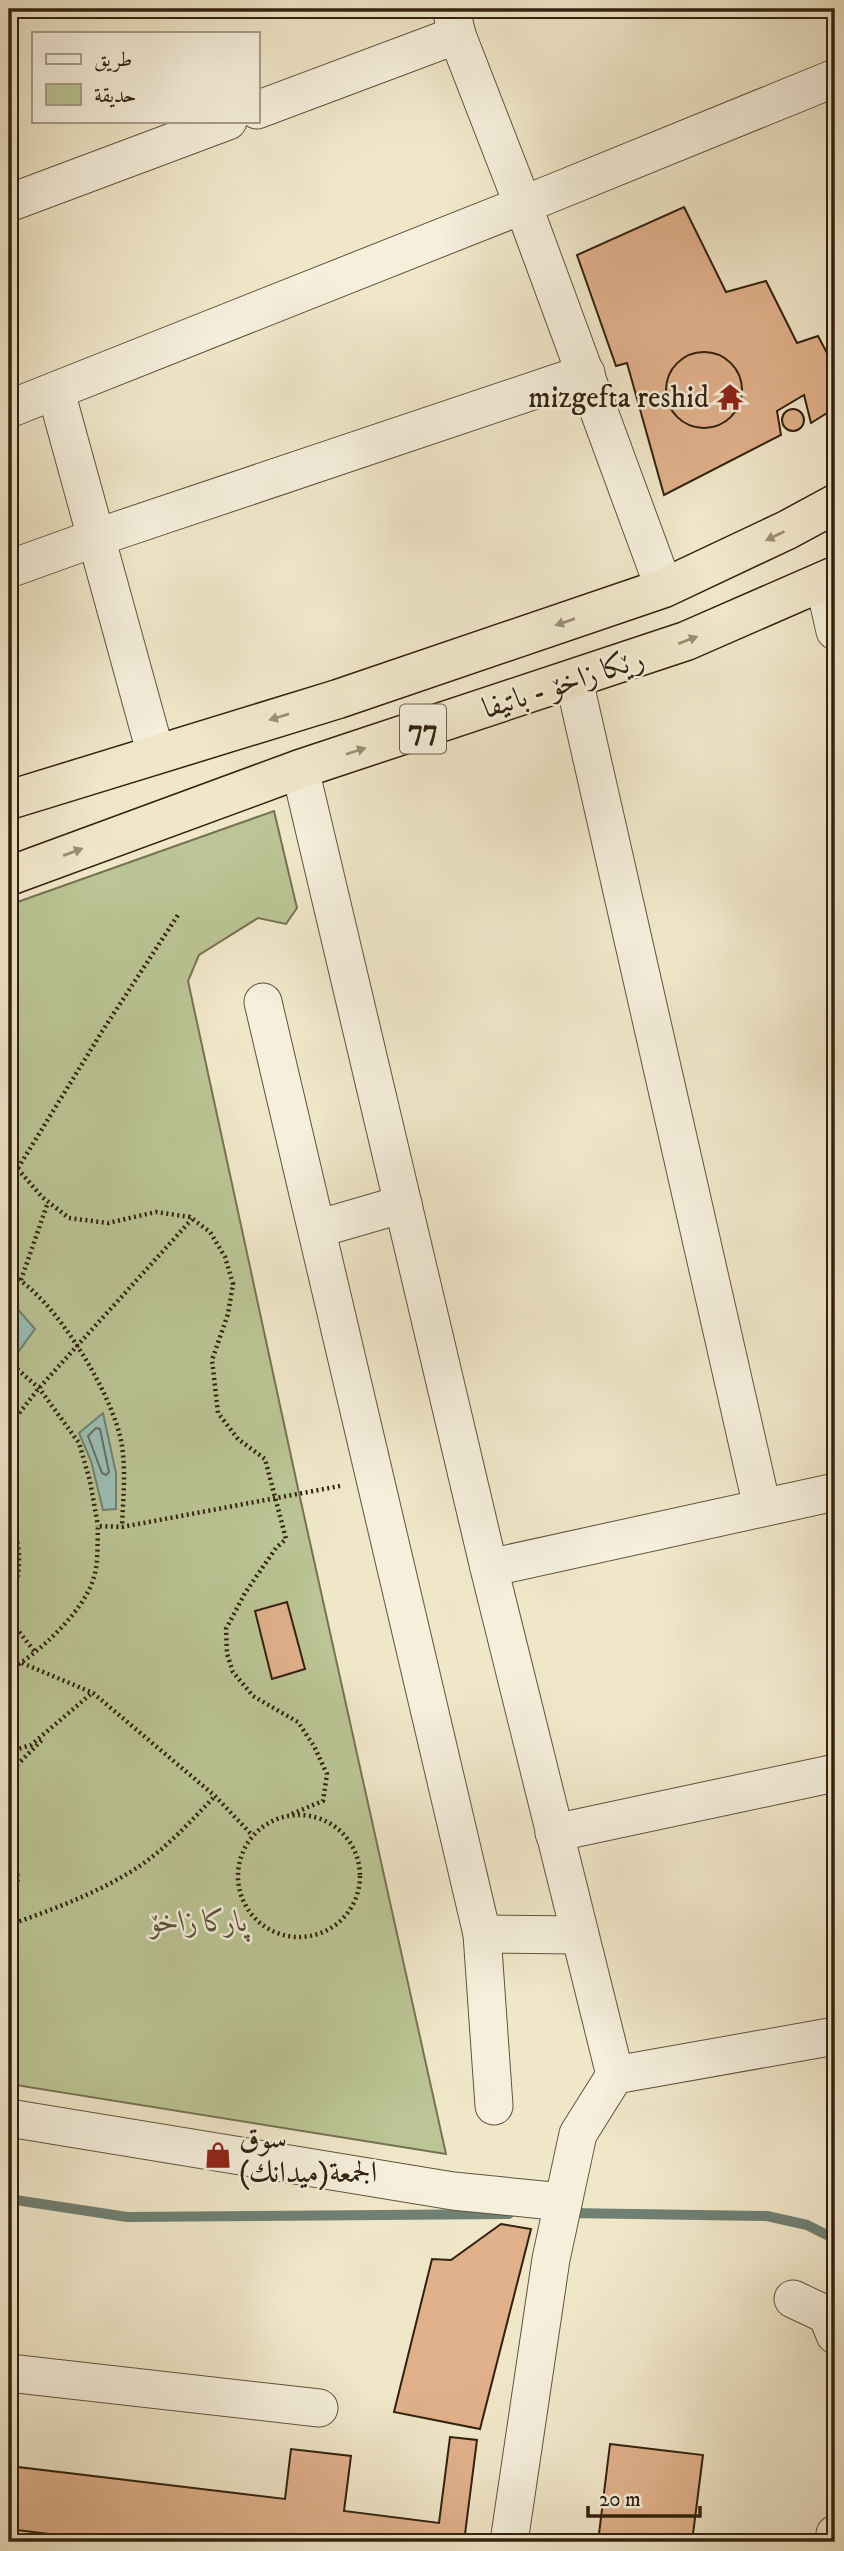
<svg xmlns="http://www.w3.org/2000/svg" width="844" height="2551" viewBox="0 0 844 2551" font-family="'IM FELL DW Pica',Amiri,serif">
<rect width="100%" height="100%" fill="#f0e7c9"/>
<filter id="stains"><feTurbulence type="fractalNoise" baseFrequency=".00286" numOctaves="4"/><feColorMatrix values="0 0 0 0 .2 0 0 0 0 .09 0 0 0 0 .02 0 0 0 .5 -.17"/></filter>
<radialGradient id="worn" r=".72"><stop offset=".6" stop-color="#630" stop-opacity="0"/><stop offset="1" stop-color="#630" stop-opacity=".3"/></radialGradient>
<path fill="#bbc595" stroke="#767352" stroke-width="2" d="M274,811L297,908L286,924L258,918L199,955L188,981L299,1493L446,2154L9,2084V905Z"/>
<g fill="#9ac0b6" stroke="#708073" stroke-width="2">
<path d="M9,1299L35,1329L16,1355L9,1348Z"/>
<path d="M103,1413L116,1473V1509L103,1510L91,1461L79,1433Z"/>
</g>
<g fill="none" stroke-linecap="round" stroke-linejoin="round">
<path stroke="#667062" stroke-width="2" d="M96,1428L100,1429L109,1472L106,1475L102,1473L88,1436Z"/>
<g stroke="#708073" stroke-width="10">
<path d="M9,2199L127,2217L509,2214"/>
<path d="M567,2213L767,2216L807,2225L835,2239"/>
</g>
</g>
<g fill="#e1b18c" stroke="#32210e" stroke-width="2">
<path d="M684,207L726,292L766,281L797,343L818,336L835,368V408L811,423L804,395L777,411L781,435L664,495L627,363L616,366L577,255Z"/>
<circle cx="704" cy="390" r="38"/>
<circle cx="793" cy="420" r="11"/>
<path d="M287,1602L305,1669L272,1679L255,1611Z"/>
<path d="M501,2224L531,2229L480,2429L394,2412L432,2259L451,2260Z"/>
<path d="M450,2437L477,2440L464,2542H113L9,2529V2466L285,2499L291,2449L351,2456L344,2511L439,2523Z"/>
<path d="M610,2444L703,2455L692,2542H598Z"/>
</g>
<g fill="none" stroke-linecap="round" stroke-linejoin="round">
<defs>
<g id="minor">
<path d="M451,9L457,35L523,205L664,588"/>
<path d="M257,110L457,35"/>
<path d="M9,203L228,121"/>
<path d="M56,392L156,755"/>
<path d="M9,409L523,205L835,78"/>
<path d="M9,569L98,537L586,373"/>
<path d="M824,583L835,631"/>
<path d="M574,680L762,1507"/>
<path d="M300,769L489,1568L615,2075L578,2134L551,2259L509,2542"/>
<path d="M263,1002L482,1934L494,2106"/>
<path d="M317,1229L403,1204"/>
<path d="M489,1568L835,1492"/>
<path d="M554,1833L835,1773"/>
<path d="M482,1934L580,1935"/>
<path d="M615,2075L835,2036"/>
<path d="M9,2118L453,2191L563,2202"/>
<path d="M793,2299L827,2315L835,2335"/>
<path d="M9,2373L319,2408"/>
<path d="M834,2542L835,2534"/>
</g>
<g id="highway">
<path d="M9,800L338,699L664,588L787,530L835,504"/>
<path d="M9,876L300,769L686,641L835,576"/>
</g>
</defs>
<use href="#minor" stroke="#62523d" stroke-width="39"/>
<use href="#highway" stroke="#32210e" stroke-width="41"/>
<g stroke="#32210e" stroke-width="4.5" stroke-dasharray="2 3.5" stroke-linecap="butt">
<path d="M9,1162L17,1168L42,1197L69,1218L108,1223L156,1212L190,1217L210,1232L225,1257L233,1284L228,1314L212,1360L218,1413L238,1439L265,1459L286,1539L276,1548L245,1593L226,1629L227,1654L233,1672L253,1696L298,1722L314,1746L327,1774L323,1801L289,1815"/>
<path d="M18,1168L103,1030L178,915"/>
<path d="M9,1274C53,1294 115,1397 122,1446C126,1473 123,1499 122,1527"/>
<path d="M21,1280L48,1202"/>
<path d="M9,1362L39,1388L79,1443L90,1481L98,1526"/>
<path d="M9,1426L39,1388L192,1219"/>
<path d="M9,1516C21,1544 24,1572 9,1600"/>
<path d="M9,1619L35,1652"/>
<path d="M22,1663L93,1693L215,1796L252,1835"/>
<path d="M9,1670C37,1655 83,1612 93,1580C99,1564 97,1543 98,1526L122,1527L340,1486"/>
<path d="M9,1752L31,1745L92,1693"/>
<path d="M9,1773L43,1739"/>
<circle cx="299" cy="1876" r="61"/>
<path d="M9,1860C21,1872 20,1885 9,1896"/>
<path d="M10,1895L18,1921"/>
<path d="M9,1925C51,1910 93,1895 132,1871C163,1852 190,1822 215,1796"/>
</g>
<use href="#minor" stroke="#f5efdc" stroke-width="37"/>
<use href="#highway" stroke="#f0e7c9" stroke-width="38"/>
</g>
<defs><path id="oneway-solid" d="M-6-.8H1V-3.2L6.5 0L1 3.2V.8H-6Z" transform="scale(1.75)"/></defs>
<g fill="#9a8e75">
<use href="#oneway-solid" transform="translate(775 536) rotate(154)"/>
<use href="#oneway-solid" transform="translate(565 622) rotate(161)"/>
<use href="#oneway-solid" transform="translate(688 640) rotate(-21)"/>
<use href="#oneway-solid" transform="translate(279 717) rotate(163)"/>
<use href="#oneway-solid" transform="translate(356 751) rotate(-18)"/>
<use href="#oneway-solid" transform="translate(73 852) rotate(-20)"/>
</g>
<defs>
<symbol id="temple-bare" viewBox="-9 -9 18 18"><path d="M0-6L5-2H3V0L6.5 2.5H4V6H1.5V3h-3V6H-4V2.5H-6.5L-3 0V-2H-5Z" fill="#8f2418" stroke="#f5efdc" stroke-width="2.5" paint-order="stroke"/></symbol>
<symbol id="shop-bare" viewBox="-9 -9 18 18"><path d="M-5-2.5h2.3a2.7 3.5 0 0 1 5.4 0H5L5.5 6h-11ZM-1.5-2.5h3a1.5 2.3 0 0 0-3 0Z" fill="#8f2418" stroke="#f5efdc" stroke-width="2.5" paint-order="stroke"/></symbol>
</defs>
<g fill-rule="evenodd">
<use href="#temple-bare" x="711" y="378" width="38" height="38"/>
<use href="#shop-bare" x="199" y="2136" width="38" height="38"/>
</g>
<g text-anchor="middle" stroke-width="5" stroke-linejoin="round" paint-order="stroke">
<rect fill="#f5efdc" stroke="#6c5f4c" stroke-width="2" x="400" y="704.5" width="46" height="49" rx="5"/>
<g font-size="28" font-weight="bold" fill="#32210e">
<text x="423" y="739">77</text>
</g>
<g font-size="30" fill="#32210e" stroke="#f5efdc" text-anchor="end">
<text x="709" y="407">mizgefta reshid</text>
<text x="239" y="2148" text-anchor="start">سوق<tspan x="239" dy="34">الجمعة(ميدانك)</tspan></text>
</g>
<g font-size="30" fill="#32210e" stroke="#f5efdc">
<text transform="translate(563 683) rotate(-18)" y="10">رێکا زاخۆ - باتیفا</text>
</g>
<g font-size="30" font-style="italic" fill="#5b5236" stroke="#f5efdc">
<text x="199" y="1931">پارکا زاخۆ</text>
</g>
</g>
<rect width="844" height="2551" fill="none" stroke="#f0e7c9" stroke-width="35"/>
<rect x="10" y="10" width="823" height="2530" fill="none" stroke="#32210e" stroke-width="3.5"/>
<rect x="18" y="18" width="809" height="2516" fill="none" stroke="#32210e" stroke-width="2"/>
<rect x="32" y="32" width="228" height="91" fill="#f5efdc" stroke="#a79d8a" stroke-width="2"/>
<rect x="46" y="54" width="35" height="10" fill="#f5efdc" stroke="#a79d8a" stroke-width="2"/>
<text x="94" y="66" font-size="21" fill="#32210e">طريق</text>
<rect x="46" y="84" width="35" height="21" fill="#bbc595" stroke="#a79d8a" stroke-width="2"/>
<text x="94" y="102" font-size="21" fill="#32210e">حديقة</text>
<path d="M588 2506v10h112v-10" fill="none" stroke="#32210e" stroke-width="3.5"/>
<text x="599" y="2506" font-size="21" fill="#32210e" stroke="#f5efdc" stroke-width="5" paint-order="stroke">20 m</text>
<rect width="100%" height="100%" filter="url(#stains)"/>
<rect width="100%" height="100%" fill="url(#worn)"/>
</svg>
